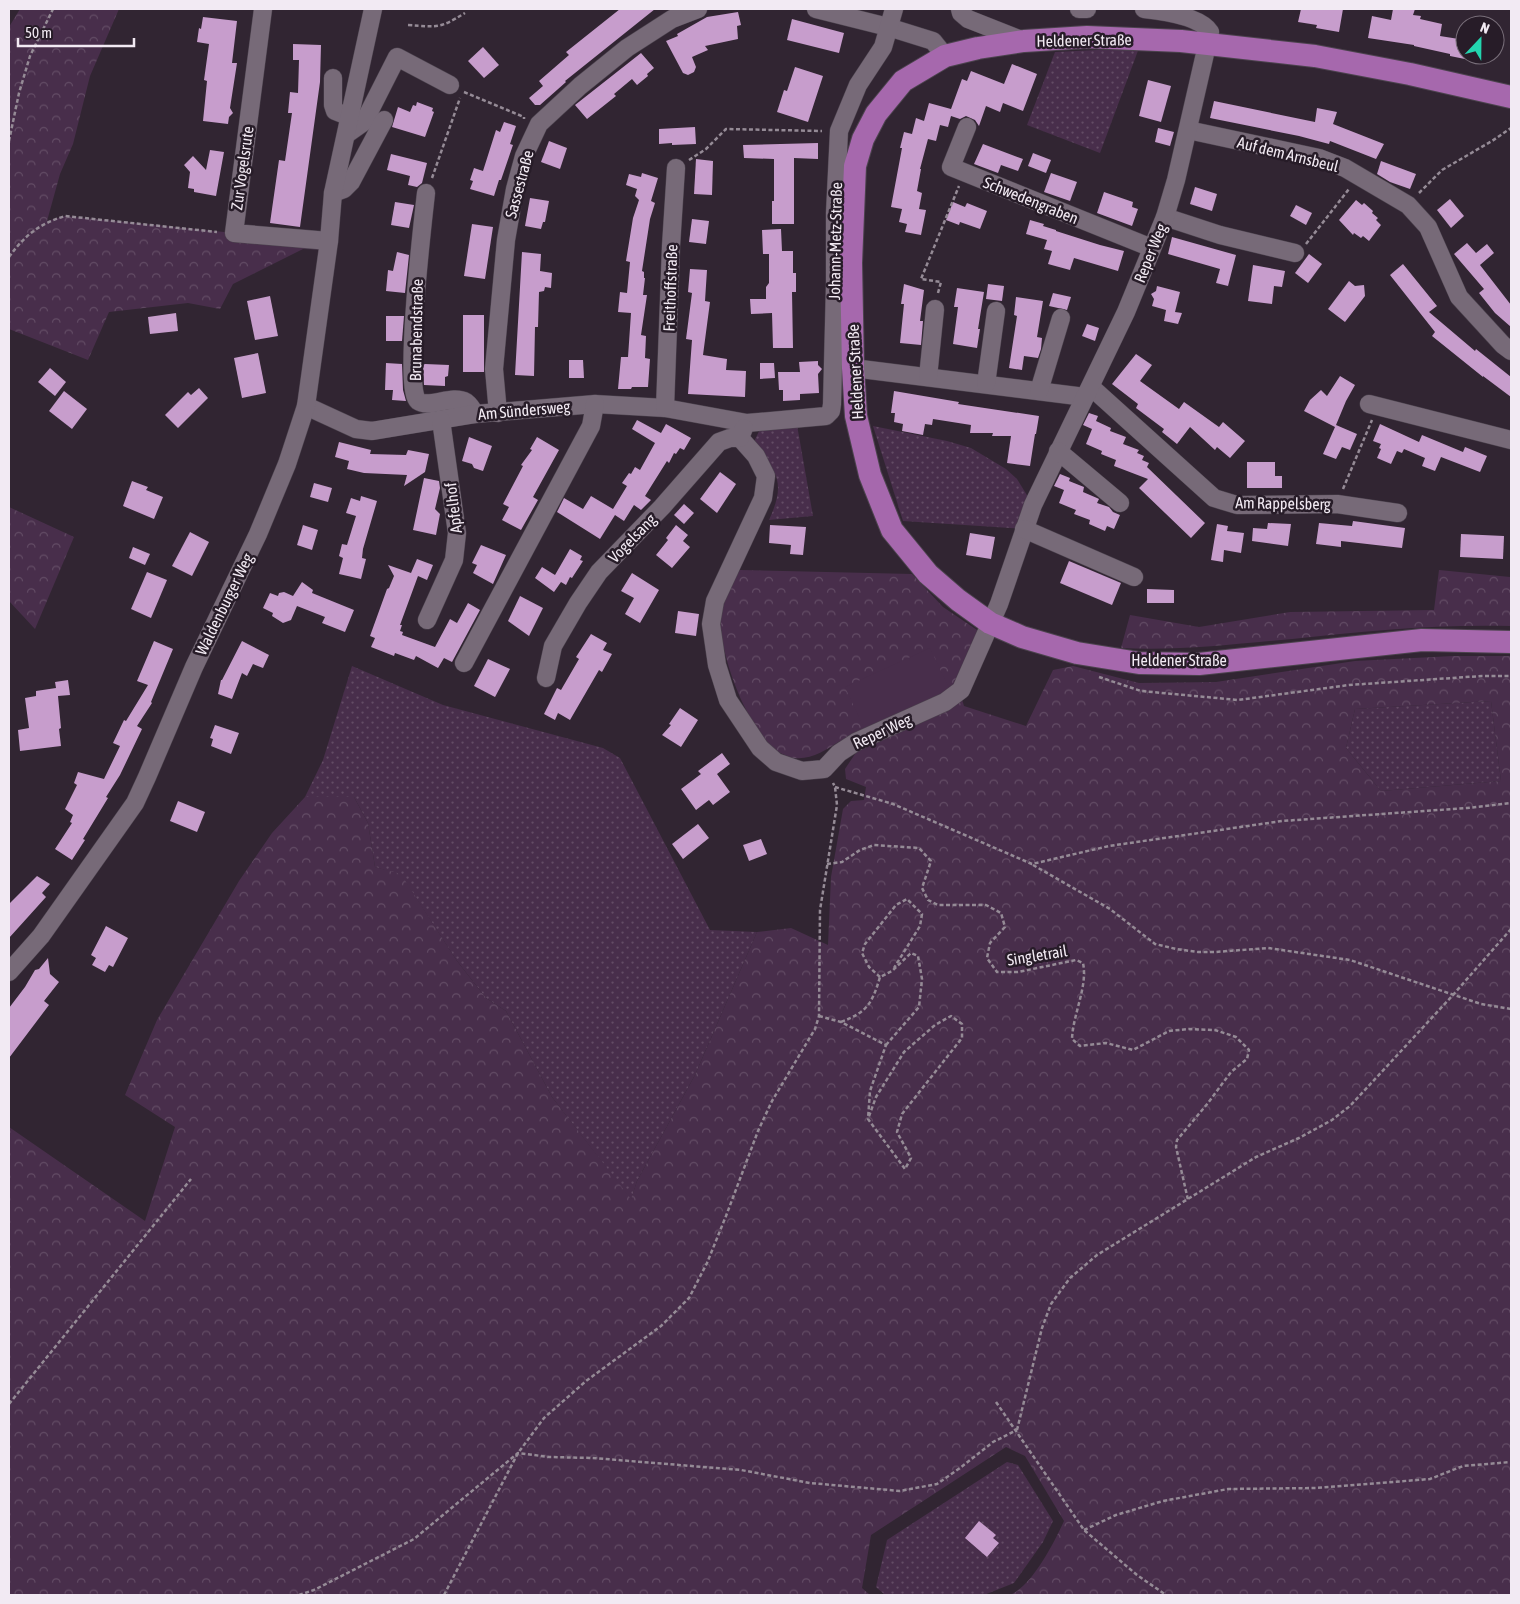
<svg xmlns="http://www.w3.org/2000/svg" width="1520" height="1604" viewBox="0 0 1520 1604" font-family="'Asap Condensed',sans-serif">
<defs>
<pattern id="green-dots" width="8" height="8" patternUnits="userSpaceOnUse" patternTransform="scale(1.25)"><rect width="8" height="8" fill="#482e4b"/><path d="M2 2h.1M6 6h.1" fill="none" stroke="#634c65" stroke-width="1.8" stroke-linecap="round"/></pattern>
<pattern id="forest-crowns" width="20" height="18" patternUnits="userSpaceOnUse" patternTransform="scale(1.25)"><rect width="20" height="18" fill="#482e4b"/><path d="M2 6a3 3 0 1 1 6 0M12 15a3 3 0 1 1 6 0" fill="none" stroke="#634c65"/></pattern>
</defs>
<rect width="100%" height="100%" fill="#312532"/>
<g fill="url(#green-dots)">
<path d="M1139,48L1100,153L1027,125L1055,52Z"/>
<path d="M797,425L813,516L769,520C786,483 778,472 753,444L760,429Z"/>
<path d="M873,426L947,441L971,448L1006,469L1017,479L1033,505L1024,529L903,521Z"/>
<path d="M352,666L443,705L603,748L620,758L710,930L757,932L695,1075L637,1181L631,1200L552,1097L506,1011L486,998L457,961L401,875L375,867L368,823L354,797H305L323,760Z"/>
<path d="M1491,701L1501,781L1381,791L1346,748L1355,709Z"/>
<path d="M1007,1462L1018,1465L1053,1521L1043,1542L1014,1583L984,1595H885L876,1587L887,1540Z"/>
</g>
<g fill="url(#forest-crowns)" fill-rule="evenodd">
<path d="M20,9H119L90,76L73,144L60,174L47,221L65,216L234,233L327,250L303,249L233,284L220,309L188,303L109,312L88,360L9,329V27Z"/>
<path d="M9,507L74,537L35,629L9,601Z"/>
<path d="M1511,568V626C1438,624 1364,631 1292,639C1235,644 1178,651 1121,648L1130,615L1199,627L1290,612L1434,610L1439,570L1510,577Z"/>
<path d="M740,570L912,574L943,607L980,632L956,680L964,706L1026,726L1053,670L1073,666L1139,683L1216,682L1355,661L1453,656H1511V1595H1010C1032,1586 1054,1543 1064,1521L1025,1456L1006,1447L871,1535L862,1588L870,1595H9V1127L145,1221L175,1127L125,1095L157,1020L239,881L272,833L305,797H354L368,823L375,867L401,874L457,961L486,998L506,1011L552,1097L631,1199L637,1181L695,1075L757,932L791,928L828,945L831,877L843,809L851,801L864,800L866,787L846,779L845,769L855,754L840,741C826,750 811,760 794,758C788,757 774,751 770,746C745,720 722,659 720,623C719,608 732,583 740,570ZM1491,701L1501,781L1381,791L1346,748L1355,709Z"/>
</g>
<path fill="#482e4b" d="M930,648L950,690L865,730L845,687Z"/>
<g fill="#c79dcc">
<path d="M620,9H655L565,81L566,82L540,105H535L529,98L543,86L539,81L569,55L566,52Z"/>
<path d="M1301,9H1343L1339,32L1316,28L1317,25L1298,22Z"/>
<path d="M1393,9H1415L1413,15L1421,16L1420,19L1442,24L1440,36L1465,40V59L1450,56V54L1414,46V45L1368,38L1372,16L1391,20Z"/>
<path d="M738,12L741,25L737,26L738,39L705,46L708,50L692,57L696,67L694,72L688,75L683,73L666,41L678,36L677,34L707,17Z"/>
<path d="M203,17L237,21L232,63H237L230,108L233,113L229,117L228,124L203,121L207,81L204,80L209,44L197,42L199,28L201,29Z"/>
<path d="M792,19L844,33L839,53L787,40Z"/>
<path d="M293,44L321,45L320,82L300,227L270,223L279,160L285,161L292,113H288L290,92L298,93L299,60H293Z"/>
<path d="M483,47L499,65L484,78L468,61Z"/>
<path d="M641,53L654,68L647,74L648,76L637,85L632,79L614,94L616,96L587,119L575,105Z"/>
<path d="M1012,64L1037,74L1023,111L1003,103L1000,112L986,106L979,126L975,120L966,116L960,119L951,116L948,127L940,125L936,141L928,139L920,169H921L917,191L922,193L919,209L926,210L921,235L905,232L907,224L899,222L902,209L891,207L902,148H900L904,132L912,134L916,118L924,121L929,103L951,109L962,79L967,81L971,71L1004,84Z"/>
<path d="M795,67L823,76L808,122L777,112L784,90L787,91Z"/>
<path d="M1148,80L1171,86L1161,122L1139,116Z"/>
<path d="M1214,101L1315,122L1317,108L1337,112L1333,124L1384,144L1376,159L1330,141L1329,144L1299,136L1210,118Z"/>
<path d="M417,102L433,108L432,111L434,112L425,137L392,127L398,107L410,112L413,105L416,106Z"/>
<path d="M504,122L516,126L510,144L513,145L501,180H499L494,196L470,189L473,181L470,180L474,168L483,171L496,130L500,132Z"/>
<path d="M695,127L696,144L672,145V143L659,144V129Z"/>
<path d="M1158,128L1174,132L1170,146L1155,142Z"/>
<path d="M549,141L567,148L560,169L541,162Z"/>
<path d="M818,143V159L794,158V224H772V201H774V159L744,158L743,145Z"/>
<path d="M983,144L1023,159L1018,171L1001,165L998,173L974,164Z"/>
<path d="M210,150L224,152L216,196L194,192V189L188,188L190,172L184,165L193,156L206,170Z"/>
<path d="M1033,153L1051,160L1046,173L1028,166Z"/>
<path d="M391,154L427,163L422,183L417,187L408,185L410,176L387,170Z"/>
<path d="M696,159L713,161L712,195L694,194Z"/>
<path d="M1381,161L1416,174L1410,189L1390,182L1377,174Z"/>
<path d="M642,173L658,178L651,201L655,203L650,219L642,271L644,272V278H645L643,295H647L641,335L646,336L645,358L650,359L648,387H632L631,389H618L621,357H628L631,313L618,312L620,292L627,293L630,262L626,261L633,218L639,200L635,196L637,189L626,185L629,174L641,177Z"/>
<path d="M1051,173L1077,182L1070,201L1044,192Z"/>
<path d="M1195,187L1217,194L1212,211L1190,204Z"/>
<path d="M1104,192L1133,202L1132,207L1138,209L1132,226L1097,213Z"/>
<path d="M530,198L549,201L545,222H543L541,229L525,226Z"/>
<path d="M1450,199L1464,216L1451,228L1437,210Z"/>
<path d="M1356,200L1362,205L1364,203L1373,211L1372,213L1378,218L1376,220L1381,225L1369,241L1363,236L1361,238L1354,233L1353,235L1339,220Z"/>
<path d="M395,202L414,205L409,228L391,225Z"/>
<path d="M953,202L965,207L967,203L987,211L980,229L960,222L959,225L946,220Z"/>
<path d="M1296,205L1312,213L1306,225L1290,216Z"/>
<path d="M692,219L709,221L706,244L689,242Z"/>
<path d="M1030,220L1044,224L1043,226L1056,230V231L1100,245L1124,251L1118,271L1074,258L1070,270L1048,264L1052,251L1044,249L1047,240L1026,234Z"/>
<path d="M472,224L493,227L485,279L464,276Z"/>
<path d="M781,229L782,251H793V273H796V292H792L793,348H773L772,313L751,314L750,299H766V287L769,283V254H763L762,230Z"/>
<path d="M1172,237L1236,255L1228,286L1216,283L1220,269L1168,254Z"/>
<path d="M1467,243L1476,253L1487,244L1494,253L1480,265L1511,305V327L1495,313L1479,293L1484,289L1454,254Z"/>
<path d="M397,252L409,255L405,293L386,291L388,270L393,271Z"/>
<path d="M522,252L541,254L540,271L552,273L551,288L545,287L544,291L539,292L538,327H535L534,376L515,375Z"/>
<path d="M1309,254L1322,264L1308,283L1295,273Z"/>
<path d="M1403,264L1437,306L1429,312L1475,351L1476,349L1511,377V397L1483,376V377L1432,336L1435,332L1390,275Z"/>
<path d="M1253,265L1285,271L1282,287L1274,286L1272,304L1248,301Z"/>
<path d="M690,269L707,270L705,301L710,302L703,355L727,359L726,370L746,371L745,397L688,394L692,340L686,339L692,293L688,292Z"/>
<path d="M1349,281L1355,286L1364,285L1365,296L1345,322L1328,309Z"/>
<path d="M904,284L924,290L920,321H923L921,345L900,343L904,304H901Z"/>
<path d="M988,284L1004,286L1002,301L986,299Z"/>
<path d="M1157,286L1180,292L1175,312L1182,313L1178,324L1164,321L1166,310L1152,306L1154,299L1151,294L1156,291Z"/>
<path d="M957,288L984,292L978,329H980L977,348L953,344L958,307H954Z"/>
<path d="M1053,293L1071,297L1067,310L1049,306Z"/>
<path d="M270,296L278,336L255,340L247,301Z"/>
<path d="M1016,297L1043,301L1037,337L1042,338L1041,349L1038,358L1024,356L1022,370L1009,368L1017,316L1014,315Z"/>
<path d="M176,313L178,331L150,334L148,317Z"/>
<rect x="463" y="315" width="21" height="57"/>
<path d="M386,316H404L402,341H386Z"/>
<path d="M1087,324L1099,328L1095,341L1082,336Z"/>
<path d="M258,353L266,393L242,398L234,358Z"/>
<path d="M1136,354L1152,365L1140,381L1179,409L1184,402L1219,427L1223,422L1245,441L1230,458L1217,447L1215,450L1190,427L1177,444L1162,432L1164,429L1136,408L1138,404L1112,384Z"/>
<path d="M569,360H583L584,378H569Z"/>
<path d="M818,361V365L822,369L818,374L819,393L800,394V400L783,401V390H779L778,372H800L799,362Z"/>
<path d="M386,363L402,364L403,390L406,401L392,400L393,390H385Z"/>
<path d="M760,363H774L775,378L760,379Z"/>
<path d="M425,364L449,365L448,376L445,377V386L424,385L423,365Z"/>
<path d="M50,368L66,382L55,396L38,382Z"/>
<path d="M1340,376L1355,385L1346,401L1336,425L1357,434L1350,450L1342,447L1336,459L1323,454L1335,427L1304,411L1310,400L1321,390L1327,396Z"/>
<path d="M199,388L208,398L178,428L165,415L188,392L191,395Z"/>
<path d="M64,391L87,409L72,429L49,411Z"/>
<path d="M894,391L959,402L958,404L1039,416L1036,434H1035L1030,466L1007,463L1011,436H992L993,433H970L971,425L933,419L932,425L925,424L923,435L902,431L903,424L894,422L895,413H891Z"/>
<path d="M1089,413L1098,416L1096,421L1111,428L1110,431L1126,437L1123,444L1139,450L1137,453L1144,456L1142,460L1149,463L1147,467L1205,523L1191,538L1139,488L1148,479L1114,466L1116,460L1101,454L1102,451L1086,444L1092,429L1083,425Z"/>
<path d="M637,420L661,433L666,424L691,438L684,450L680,448L676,454L674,453L669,463L667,461L645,496L651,500L641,510L634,505L624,521L615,515L600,539L557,512L564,498L583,509L591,496L613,509L627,486L622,483L629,473L631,474L635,467L640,470L655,443L632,429Z"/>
<path d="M1380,424L1419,442L1422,435L1463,452L1465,447L1487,456L1480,472L1441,457L1435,471L1422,466L1425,458L1404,449L1402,453L1397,451L1391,464L1377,458L1381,449L1379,448L1381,444L1373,441Z"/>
<path d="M469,437L492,446L483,471L474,468L472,464L462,461Z"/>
<path d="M537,437L559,450L533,497L538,500L521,530L502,520L509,507L503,504L523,466L521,465L532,450L530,449Z"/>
<path d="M339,442L371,450L370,454L406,455L408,450L429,454L425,472L404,486L407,475L364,473L347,469L349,461L335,457Z"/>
<path d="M1247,462H1275V476H1282V488H1247Z"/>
<path d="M720,472L736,484L717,513L700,499Z"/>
<path d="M1060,474L1070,478L1069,481L1084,487L1083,492L1097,498L1099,499L1097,503L1109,507L1113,512L1120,515L1114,529L1107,526L1105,531L1089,524L1090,520L1074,514L1076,510L1059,503L1064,490L1054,486Z"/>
<path d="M424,478L439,481L440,488L435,509L440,514L436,535L413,530Z"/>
<path d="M132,481L148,487L146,490L163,497L154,519L123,506Z"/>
<path d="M314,483L332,488L328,502L310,497Z"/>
<path d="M361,496L377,501L363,549L362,558L366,559L361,579L339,574L343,558L339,556L342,544L347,545L356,516L346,513L351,498L360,501Z"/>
<path d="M684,504L694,513L684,524L674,515Z"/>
<path d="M1353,521L1405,528L1402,548L1341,541V547L1316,544L1319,523L1352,526Z"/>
<path d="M1268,523L1291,524L1288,546L1252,541L1253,528L1267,529Z"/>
<path d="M1217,524L1228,526L1227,531L1244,533L1241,553L1224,550L1223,562L1211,560Z"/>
<path d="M303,525L318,530L312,550L297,545Z"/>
<path d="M676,525L688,535L683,541L690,547L672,568L656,555L668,540L666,538Z"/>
<path d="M770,525L806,527L803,555L790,554L791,545L769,543Z"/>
<path d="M190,532L209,542L192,576L172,566Z"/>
<path d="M970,533L995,537L991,559L966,555Z"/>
<path d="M1461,534L1504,536L1503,559L1460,557Z"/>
<path d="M481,545L506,555L493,584L473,573L477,565L472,563Z"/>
<path d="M133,547L150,554L145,565L129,558Z"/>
<path d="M570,549L582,556L580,560L583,561L572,578L570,577L566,585L561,582L554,592L535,578L542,567L555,575Z"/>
<path d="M417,559L433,565L427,580L418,576L400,625H402L400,631L403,632L402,635L435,647L450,619L457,623L468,603L480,610L452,662L444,658L438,668L416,656L414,660L395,653L394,656L371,647L375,638L370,636L387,589L389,588L394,576L388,565L411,573Z"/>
<path d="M1069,561L1121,583L1112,605L1060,583Z"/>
<path d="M147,572L167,580L151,618L131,609Z"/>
<path d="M632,573L659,590L640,623L625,614L634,598L621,591Z"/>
<path d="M302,582L313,590L312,593L354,610L345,632L322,623L325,617L297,606L291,620L283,623L272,616L273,613L263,608L270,593L278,596L279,593L284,592L293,596Z"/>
<path d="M1147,589L1174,590V603H1147Z"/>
<path d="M520,596L543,608L529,636L508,621Z"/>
<path d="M678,611L699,614L696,636L675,633Z"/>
<path d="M591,634L607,643L603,650L612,654L602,672L599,670L570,720L558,713L555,720L544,714L557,688L561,690L579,659L576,657Z"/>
<path d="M154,641L173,649L151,702L152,703L137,726L142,729L120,775L106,797L108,798L83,839L85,840L72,860L55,849L72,823L70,822L73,815L65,809L77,785L74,783L78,772L104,779L120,746L113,743L124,720L126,721L148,685L137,681Z"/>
<path d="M242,641L269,655L263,668L253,664L247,676L242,673L232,699L218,694L221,680H222Z"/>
<path d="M488,659L510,669L495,697L474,686Z"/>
<path d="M68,680L70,695L58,696L61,728L59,729L61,746L20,751L18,730L29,728L25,698L36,696V691L56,688L55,682Z"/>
<path d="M680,708L698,720L681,747L662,735L671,725L669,724Z"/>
<path d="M215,725L239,733L231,754L211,746L213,739L210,738Z"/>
<path d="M722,753L730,764L717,774L730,792L713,805L709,800L696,810L681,789L701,774L698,771Z"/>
<path d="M178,801L205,812L197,832L170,821Z"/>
<path d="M698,824L709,838L683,859L672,844Z"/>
<path d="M761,839L767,854L749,861L743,845Z"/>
<path d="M37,876L50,884L42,893L46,897L9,938V904Z"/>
<path d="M106,926L128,938L113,967L109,965L105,972L92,965L96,958L91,955Z"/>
<path d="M48,958L50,974L59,982L44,1001L49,1005L9,1058V1008L25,987L35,970L39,969Z"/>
<path d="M979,1521L996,1535L993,1538L999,1543L987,1557L965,1538Z"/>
</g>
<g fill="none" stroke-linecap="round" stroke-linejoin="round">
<defs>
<g id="minor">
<path d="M263,9L234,233L329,241"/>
<path d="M816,9L888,27L933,41L945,56"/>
<path d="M960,9L961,13L968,19L1024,41"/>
<path d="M1079,9H1087"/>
<path d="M333,78V105L335,111L350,117"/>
<path d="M967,127L951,167L1152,248"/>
<path d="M1188,130L1319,158L1345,168L1408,205L1428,227L1459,297L1503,345L1511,351"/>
<path d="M347,134L364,122L397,57L450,85"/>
<path d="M333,193L344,189L351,182L384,120"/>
<path d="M426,193C423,220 403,389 418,401C429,409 452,394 466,402C470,405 473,410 475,414"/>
<path d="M1165,217L1220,235L1295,253"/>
<path d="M853,368L1085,397"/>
<path d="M928,377L935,309"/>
<path d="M986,384L996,311"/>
<path d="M1091,387L1214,498L1237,505L1337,504L1398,513"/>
<path d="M1039,391L1061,318"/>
<path d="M1369,404L1511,440"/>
<path d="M306,406L356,429L372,431L475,414L595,404L665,408L747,423L826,416L831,411L832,404L835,284V213L839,131L858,85L883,47L894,9"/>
<path d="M665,408L671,246L676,168"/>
<path d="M498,413L494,369L506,240L515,189L524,156L539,124L580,86L627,48L672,19L698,9"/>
<path d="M740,438L756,456L766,476L763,498L715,601L711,624L717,665L728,700L760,748L776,762L802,771L824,769L839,753L856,742L945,702L961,690L999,604L1033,505L1126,312L1165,217L1176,180L1210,32C1200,16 1162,11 1144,9"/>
<path d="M1058,451L1120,503"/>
<path d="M1024,529L1134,577"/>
<path d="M427,620L454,560L457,533L441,420"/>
<path d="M464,663L591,426L595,404"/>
<path d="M546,678L553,646L578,603L599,572L662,507L719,442L730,438H740L744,428"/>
<path d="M9,972L41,936L135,803L147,777L194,667L258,534L287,464L306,406L329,241L333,193L373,9"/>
</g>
<path id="major" d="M1511,97L1410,74L1315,56L1181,41L1087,37L1024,41L978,48L945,56L903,81L876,114L863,139L855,166L851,263L853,368L856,416L870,475L892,530L928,574L958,600L990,623L1022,637L1077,653L1139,663L1199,664L1422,640L1511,642"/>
</defs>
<use href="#minor" stroke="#4c434e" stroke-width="19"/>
<use href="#major" stroke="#4c434e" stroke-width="24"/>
<g stroke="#958b96" stroke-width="2.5" stroke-dasharray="4 2.5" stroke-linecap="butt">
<path d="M408,25C438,27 439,29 465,13"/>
<path d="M464,92L524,117V119"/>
<path d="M9,141L19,93L30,56L53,9"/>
<path d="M689,160L706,149L726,129L822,131"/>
<path d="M432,178L460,98"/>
<path d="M1419,193L1442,170L1492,141L1511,128"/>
<path d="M1306,244L1349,189"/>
<path d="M9,257C25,235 39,224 65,216L217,232"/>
<path d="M938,293L941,282L921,279L959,186"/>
<path d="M1343,489L1372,420"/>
<path d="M1099,677L1141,691L1238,700L1349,685L1482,676H1511"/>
<path d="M835,787L893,804L1032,864L1109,846L1282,821L1467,808L1511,803"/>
<path d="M827,864L842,862L860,850L874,845L919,848L931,861L922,888L928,900L938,905H986L1001,913L1005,927L990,943L987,958L997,972H1018L1076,960L1083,963C1088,986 1073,1014 1072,1039L1080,1046L1106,1043L1133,1050L1169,1031L1189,1029L1215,1030L1236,1037L1249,1050L1247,1059L1231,1072L1208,1103L1177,1140L1176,1147L1188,1200"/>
<path d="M1033,865L1110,909L1155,944L1176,949L1198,952H1215L1268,948L1350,960L1481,1004L1511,1009"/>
<path d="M880,977L869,967L862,953L865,944L896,905L907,899L922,914L920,926L894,968"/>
<path d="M819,1016L841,1022L886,1045L870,1091L868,1119L905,1169L911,1158L897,1132L902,1114L962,1038V1024L951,1016L935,1025L904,1052L876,1097L868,1119"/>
<path d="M841,1022C867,1012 872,1004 880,977L892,971L911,953L918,956L922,979L919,1007L886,1045"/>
<path d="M996,1402L1084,1530L1137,1575L1166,1595"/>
<path d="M9,1404L191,1179"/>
<path d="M1017,1430L1042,1328L1051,1304L1070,1278L1097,1255L1256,1157L1299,1138L1332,1120L1350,1106L1453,995L1511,929"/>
<path d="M1084,1530L1116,1515L1163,1501L1228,1489L1316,1488L1430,1479L1463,1466L1511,1462"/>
<path d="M299,1595L314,1590L414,1539L518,1453L549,1457L593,1458L741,1470L810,1483L900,1491L937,1484L960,1468L993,1442L1017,1430"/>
<path d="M444,1595L518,1453L544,1418L586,1381L661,1326L689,1298L707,1263L726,1216L758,1131L772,1101L815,1029L819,1016L820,910L837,805L835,787L833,783"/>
</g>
<use href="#minor" stroke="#776a78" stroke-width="18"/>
<use href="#major" stroke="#a668ad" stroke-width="22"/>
</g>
<g text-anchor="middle" stroke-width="5" stroke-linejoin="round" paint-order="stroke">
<g font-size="16" fill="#f2eaf3" stroke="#271c28">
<text transform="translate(1084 40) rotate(-1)" y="6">Heldener Straße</text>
<text transform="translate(1288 154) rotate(14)" y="6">Auf dem Arnsbeul</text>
<text transform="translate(242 168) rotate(-82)" y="6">Zur Vogelsrute</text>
<text transform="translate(519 184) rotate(-75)" y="6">Sassestraße</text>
<text transform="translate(1031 200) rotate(22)" y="6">Schwedengraben</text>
<text transform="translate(835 241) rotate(-89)" y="6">Johann-Metz-Straße</text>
<text transform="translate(1150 253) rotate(-68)" y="6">Reper Weg</text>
<text transform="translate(670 288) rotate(-88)" y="6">Freithoffstraße</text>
<text transform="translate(416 330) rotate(-89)" y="6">Brunabendstraße</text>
<text transform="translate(855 372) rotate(-93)" y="6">Heldener Straße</text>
<text transform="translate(524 410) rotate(-5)" y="6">Am Sündersweg</text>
<text transform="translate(1283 503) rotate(1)" y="6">Am Rappelsberg</text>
<text transform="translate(453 508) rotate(-97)" y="6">Apfelhof</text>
<text transform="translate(632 538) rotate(-46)" y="6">Vogelsang</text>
<text transform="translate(224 604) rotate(-64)" y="6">Waldenburger Weg</text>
<text x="1179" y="666">Heldener Straße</text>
<text transform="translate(882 731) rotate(-25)" y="6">Reper Weg</text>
<text transform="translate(1037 955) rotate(-9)" y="6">Singletrail</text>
</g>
</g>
<rect width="1520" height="1604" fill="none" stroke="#f2eaf3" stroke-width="20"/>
<g transform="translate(1480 40) rotate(22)"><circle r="24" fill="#271c28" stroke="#786e79"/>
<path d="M0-4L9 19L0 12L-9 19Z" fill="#23d5af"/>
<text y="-8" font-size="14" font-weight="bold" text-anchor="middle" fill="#f2eaf3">N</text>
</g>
<path d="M18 38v8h116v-8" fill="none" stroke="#f2eaf3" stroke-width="2.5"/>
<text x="25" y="38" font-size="15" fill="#f2eaf3" stroke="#271c28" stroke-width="4" paint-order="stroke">50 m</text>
</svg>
